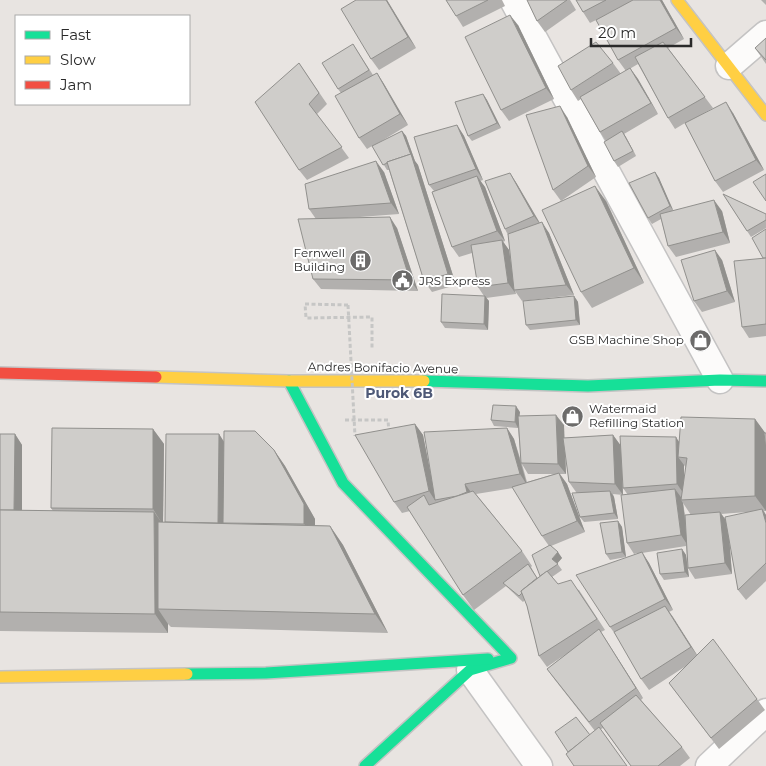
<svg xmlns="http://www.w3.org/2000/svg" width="766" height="766" viewBox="0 0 766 766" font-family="Montserrat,sans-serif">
<rect width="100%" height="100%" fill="#e8e4e1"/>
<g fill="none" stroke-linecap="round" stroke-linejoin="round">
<defs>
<g id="street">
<path d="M513,0L720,380"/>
<path d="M729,66L766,34"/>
<path d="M470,670L539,766"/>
<path d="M709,766L766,712"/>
</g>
<g id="fast">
<path d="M289,381L343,483L511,658L470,670L365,766"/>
<path d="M424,381L588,386L720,380L766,381"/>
<path d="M187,674L266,673L488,659"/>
</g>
<g id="slow">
<path d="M677,0L766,115"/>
<path d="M156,377L289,381H424"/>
<path d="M0,677L187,674"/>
</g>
<path id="jam" d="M0,373L156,377"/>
</defs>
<use href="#street" stroke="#c4c3c3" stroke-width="29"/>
<use href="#fast" stroke="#c4c3c3" stroke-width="14"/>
<use href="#slow" stroke="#c4c3c3" stroke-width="14"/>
<use href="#jam" stroke="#c4c3c3" stroke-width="14"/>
<g stroke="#c6c6c5" stroke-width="3" stroke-dasharray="4 2.5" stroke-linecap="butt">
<path d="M348,305L305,304L306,318L372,317V350"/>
<path d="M345,420H388L389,433"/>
</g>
<use href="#street" stroke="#fcfbfa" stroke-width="26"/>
<use href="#fast" stroke="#16e098" stroke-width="11"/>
<use href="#slow" stroke="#ffcf43" stroke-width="11"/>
<use href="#jam" stroke="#f24e42" stroke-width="11"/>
<path stroke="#c6c6c5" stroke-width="3" stroke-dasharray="4 2.5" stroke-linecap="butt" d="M348,305L355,436"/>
</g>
<g fill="#b2b0ae" fill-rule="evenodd">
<path d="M356,0H387L416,48L379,70L371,59Z"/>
<path d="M446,0H502L505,6L463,27Z"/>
<path d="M527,0H570L576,10L545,32L537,21Z"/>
<path d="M576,0H662L684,39L668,48L713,108L699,116L733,113L764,170L723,192L715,181L685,123L675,129L668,118L638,64L626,71L618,60L596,20L590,23L583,12Z"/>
<path d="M761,0H766V5Z"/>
<path d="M518,25L554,99L509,121L501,110Z"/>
<path d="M766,38V64L755,48Z"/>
<path d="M353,44L373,75L377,73L384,84L408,125L375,145L402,131L406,136L415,161L418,165L456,285L432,292L424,281L389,170H387L372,146L367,149L359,138L341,93L338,89Z"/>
<path d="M299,63L327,104L317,114L349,158L307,180L299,170Z"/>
<path d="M613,63L621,74L630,68L638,79L658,114L624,134L636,156L618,167L614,161L606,141L600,132L581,99L578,101L571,90Z"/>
<path d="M483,94L487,100L501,128L472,141L468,136Z"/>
<path d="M567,117L596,177L561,201L553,190Z"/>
<path d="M457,125L464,136L483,180L480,181L485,187L505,241L503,242L509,250L512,269L508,235L505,229L510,173L517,184L540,223L549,233L574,295L522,301L515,291L516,294L486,298L489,301L488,330L445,328L441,322L484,296L478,287L472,253L459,257L452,247L434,191L429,185Z"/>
<path d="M384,172L399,214L347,218L397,228L418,291L321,289L313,279L316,219L309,209Z"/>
<path d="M655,172L659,178L673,211H722L730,243L676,257L668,246L661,219L652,224L648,218Z"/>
<path d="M723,194L766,214V228L751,237Z"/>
<path d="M606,201L644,283L592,308L581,292Z"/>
<path d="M766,229V336L749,338L742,327L763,258Z"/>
<path d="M722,260L735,302L702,312L694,301Z"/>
<path d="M574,296L578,302L580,325L530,330L526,325Z"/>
<path d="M520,412L519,416L564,425V438L613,435L621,446L623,495L613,494L614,497L618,519L584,522L580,517L576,492L569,482L565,451L566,474H560L567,484L585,532L551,546L562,558L557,563L562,570L552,577L558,584L579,590L605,630L601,632L643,698L641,700L682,747L690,758L680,766H631L603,728L590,735L595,731L555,680L547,669L566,654L547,667L539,656L527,606L525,600L523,602L506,586L474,610L463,595L410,511L402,513L394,502L415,424L423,435L430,472L507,428L514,439L521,461L518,428L494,426L491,420ZM522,464L528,474H554L527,482ZM513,488L542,536L549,546L540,576L537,578L531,567L532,566L522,551L476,494Z"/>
<path d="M755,419L765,433H766V511H764L766,515V581L746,600L738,590L729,538L732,574L695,579L688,568L686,546L642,553L649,563L673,610L669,612L697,655L757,699L765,710L719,749L669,683L686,666L649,690L641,679L618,638L610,627L637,553L634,554L627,543L628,495L623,488L679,442ZM684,465L686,468L684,478ZM683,503L691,515H685ZM747,512L726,521L721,514Z"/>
<path d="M153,429L164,444L163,522H165L219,434L224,442L274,450L285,466L315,519V525L330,526L343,545L388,633L171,627L168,624V633L0,631V434H15L22,445V510L53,511L51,508Z"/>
<path d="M618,521L622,527L626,557L610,560L606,554Z"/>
<path d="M682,549L686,555L689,577L664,580L660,574Z"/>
</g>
<g fill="#91908d">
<path d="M386,0H387L416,48L408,37Z"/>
<path d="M660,0H662L684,39L676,28Z"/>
<path d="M510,15L518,25L554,99L546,88Z"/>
<path d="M630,68L638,79L658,114L651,103Z"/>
<path d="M377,73L384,84L408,125L400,114Z"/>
<path d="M483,94L487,100L501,128L497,123Z"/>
<path d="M726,102L733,113L764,170L756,160Z"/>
<path d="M560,106L567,117L596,177L588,166Z"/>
<path d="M457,125L464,136L483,180L476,169Z"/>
<path d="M402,131L406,136L415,161L418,165L456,285L448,274Z"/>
<path d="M622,131L626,137L636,156L633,151Z"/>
<path d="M376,161L384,172L399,214L391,203Z"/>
<path d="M655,172L659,178L674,212L670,206Z"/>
<path d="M510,173L517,184L542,227L534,216Z"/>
<path d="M477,176L485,187L505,241L497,231Z"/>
<path d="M595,186L606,201L644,283L634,268Z"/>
<path d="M714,200L722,211L730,243L723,232Z"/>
<path d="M390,217L397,228L418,291L410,280Z"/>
<path d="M542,222L549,233L574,295L566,285Z"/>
<path d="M502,240L509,250L515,290H514L516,294L508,283Z"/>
<path d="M715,250L722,260L735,302L727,291Z"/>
<path d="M485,296L489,301L488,330L484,324Z"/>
<path d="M574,296L578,302L580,325L576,320Z"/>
<path d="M516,406L520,412L518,428L515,422Z"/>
<path d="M556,415L564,425L566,474L558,464Z"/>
<path d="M755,419L766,434V511L755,496Z"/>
<path d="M415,424L423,435L436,500H435L436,502L429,491Z"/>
<path d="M507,428L514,439L527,485L520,474Z"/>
<path d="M153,429L164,444L163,525L153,509Z"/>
<path d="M15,434L22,445V525L14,514Z"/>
<path d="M219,434L226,445V523L218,526Z"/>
<path d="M613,435L621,446L623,495L615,484Z"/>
<path d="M676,437L683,448L678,457L684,465V494L677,484Z"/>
<path d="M274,450L285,466L315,519V539L304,524Z"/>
<path d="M559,473L567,484L585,532L577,521Z"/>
<path d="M465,484L473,495L467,494Z"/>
<path d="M675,489L683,500H681L683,503L688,546L681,535Z"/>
<path d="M610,491L614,497L618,519L614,513Z"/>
<path d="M762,509L766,515V523Z"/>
<path d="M154,512L167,530L158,609L168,624V633L155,614Z"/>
<path d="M720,512L728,523L732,574L725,563Z"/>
<path d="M618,521L622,527L626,557L622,552Z"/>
<path d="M330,526L343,545L388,633L375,614Z"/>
<path d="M682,549L686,555L689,577L685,572Z"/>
<path d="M558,552L562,558L556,565L552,559Z"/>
<path d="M642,552L649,563L673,610L665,599Z"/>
<path d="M665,606L673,617L699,658L691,647Z"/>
<path d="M599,629L606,640L643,698L636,688Z"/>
</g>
<g fill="#cfcdca" stroke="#91908d">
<path d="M356,0H386L408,37L371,59L341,9Z"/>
<path d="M446,0H488L456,16Z"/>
<path d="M527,0H567L537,21Z"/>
<path d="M576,0H606L583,12Z"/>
<path d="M633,0H660L676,28L618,60L596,20Z"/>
<path d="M510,15L546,88L501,110L465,37Z"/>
<path d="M766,38V60L755,48Z"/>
<path d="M596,42L613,63L571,90L558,66Z"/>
<path d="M663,42L705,97L668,118L635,57Z"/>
<path d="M353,44L369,70L338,89L322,63Z"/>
<path d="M299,63L319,93L309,104L342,147L299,170L255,102Z"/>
<path d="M630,68L651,103L600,132L580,97Z"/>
<path d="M377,73L400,114L359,138L335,96Z"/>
<path d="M483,94L497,123L468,136L455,102Z"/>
<path d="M726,102L756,160L715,181L685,123Z"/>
<path d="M560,106L588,166L553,190L526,115Z"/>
<path d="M457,125L476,169L429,185L414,137Z"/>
<path d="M402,131L411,155V154L387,162V163L383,165L372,146Z"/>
<path d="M622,131L633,151L614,161L604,142Z"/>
<path d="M411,154L448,274L424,281L387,162Z"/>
<path d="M376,161L391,203L309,209L305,184Z"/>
<path d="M655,172L670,206L648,218L629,183Z"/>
<path d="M510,173L534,216L505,229L485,181Z"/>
<path d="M766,174V201L753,182Z"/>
<path d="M477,176L497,231L452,247L432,192Z"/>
<path d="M595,186L634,268L581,292L542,210Z"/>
<path d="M723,194L766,214V220L747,231Z"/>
<path d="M714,200L723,232L668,246L660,214Z"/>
<path d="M390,217L410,280L313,279L298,219Z"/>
<path d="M542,222L566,285L514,290L508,234Z"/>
<path d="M766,229V258H763L752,238Z"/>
<path d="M502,240L508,283L478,287L471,245Z"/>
<path d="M715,250L727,291L694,301L681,260Z"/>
<path d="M766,258V324L742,327L734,261Z"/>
<path d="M442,294L485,296L484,324L441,322Z"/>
<path d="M574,296L576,320L526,325L523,301Z"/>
<path d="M493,405L516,406L515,422L491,420Z"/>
<path d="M556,415L558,464L521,463L518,416Z"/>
<path d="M681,417L755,419V496L681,500L687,458L678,457Z"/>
<path d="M415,424L429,491L394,502L355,435Z"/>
<path d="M52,428L153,429V509L51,508Z"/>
<path d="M507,428L520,474L465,484L467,492L457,496L435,500L424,432Z"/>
<path d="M224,431H255L274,450L304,504V524L223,523Z"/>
<path d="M764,433H766V450Z"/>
<path d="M0,434H15L14,510H0Z"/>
<path d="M166,434H219L218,523L165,522Z"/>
<path d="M613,435L615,484L569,482L563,438Z"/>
<path d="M620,436L676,437L677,484L623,488Z"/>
<path d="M559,473L577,521L542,536L512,487Z"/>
<path d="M675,489L681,535L627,543L621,495Z"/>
<path d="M473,491L522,551L463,595L407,507L424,495L429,505Z"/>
<path d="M610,491L614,513L580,517L572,493Z"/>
<path d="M762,509L766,523V563L738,590L725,517Z"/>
<path d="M0,510L154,512L155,614L0,612Z"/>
<path d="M720,512L725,563L688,568L685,515Z"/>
<path d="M618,521L622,552L606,554L600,523Z"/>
<path d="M158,522L330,526L375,614L158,609Z"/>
<path d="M550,545L558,552L552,559L558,564L540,576L532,555Z"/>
<path d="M682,549L685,572L660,574L657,553Z"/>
<path d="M642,552L665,599L610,627L576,575Z"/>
<path d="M528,564L537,578L521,591L522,593L519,596L503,583Z"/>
<path d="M547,571L558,584L571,580L597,619L539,656L527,606L521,591Z"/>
<path d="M665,606L691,647L641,679L614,632Z"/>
<path d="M599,629L636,688L589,722L547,669Z"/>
<path d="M713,639L757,699L711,738L669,683Z"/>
<path d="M636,695L682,747L658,766H631L600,723Z"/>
<path d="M576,717L590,735L568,752L555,732Z"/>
<path d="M599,727L627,766H574L566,754Z"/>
</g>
<defs>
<symbol id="building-disc" viewBox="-11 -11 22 22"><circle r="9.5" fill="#6c6b6a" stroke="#fff"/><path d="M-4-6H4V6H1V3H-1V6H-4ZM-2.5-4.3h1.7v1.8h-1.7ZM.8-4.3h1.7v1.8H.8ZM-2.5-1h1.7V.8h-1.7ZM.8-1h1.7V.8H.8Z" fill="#fff"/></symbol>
<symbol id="civic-disc" viewBox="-11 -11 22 22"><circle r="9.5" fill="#6c6b6a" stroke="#fff"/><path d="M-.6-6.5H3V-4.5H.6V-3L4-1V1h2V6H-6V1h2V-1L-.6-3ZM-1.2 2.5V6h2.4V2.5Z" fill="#fff"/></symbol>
<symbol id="shop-disc" viewBox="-11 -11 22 22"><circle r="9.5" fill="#6c6b6a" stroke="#fff"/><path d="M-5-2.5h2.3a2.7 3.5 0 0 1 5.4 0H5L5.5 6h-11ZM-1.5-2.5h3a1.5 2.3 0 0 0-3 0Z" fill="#fff"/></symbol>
</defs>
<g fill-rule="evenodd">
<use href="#building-disc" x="348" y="248" width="25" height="25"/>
<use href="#civic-disc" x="390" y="268" width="25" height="25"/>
<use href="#shop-disc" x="688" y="328" width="25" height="25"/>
<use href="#shop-disc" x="560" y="404" width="25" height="25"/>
</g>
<g text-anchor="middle" stroke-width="4" stroke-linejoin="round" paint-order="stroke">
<g font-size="12" fill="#2a2a2a" stroke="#fff" text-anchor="end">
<text x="345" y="257">Fernwell<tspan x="345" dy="14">Building</tspan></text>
<text x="419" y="285" text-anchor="start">JRS Express</text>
<text x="684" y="344">GSB Machine Shop</text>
<text x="589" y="413" text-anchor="start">Watermaid<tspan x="589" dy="14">Refilling Station</tspan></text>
</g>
<g font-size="12" fill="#2a2a2a" stroke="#fff">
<text transform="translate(383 368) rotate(1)" y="4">Andres Bonifacio Avenue</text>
</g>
<g font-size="14" font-weight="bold" fill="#4e5977" stroke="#fff">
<text x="399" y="398">Purok 6B</text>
</g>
</g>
<rect x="15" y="15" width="175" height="90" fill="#ffffff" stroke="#aaaaaa"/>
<rect x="25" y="31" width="25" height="8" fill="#16e098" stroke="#aaaaaa"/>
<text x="60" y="40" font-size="15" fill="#2a2a2a">Fast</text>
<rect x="25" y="56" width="25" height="8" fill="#ffcf43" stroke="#aaaaaa"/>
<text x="60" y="65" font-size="15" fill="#2a2a2a">Slow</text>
<rect x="25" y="81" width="25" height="8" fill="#f24e42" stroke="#aaaaaa"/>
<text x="60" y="90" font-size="15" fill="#2a2a2a">Jam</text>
<path d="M591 38v8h100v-8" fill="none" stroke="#2a2a2a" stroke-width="2.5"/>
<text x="598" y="38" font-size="15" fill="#2a2a2a" stroke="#ffffff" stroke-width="4" paint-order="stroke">20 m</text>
</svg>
